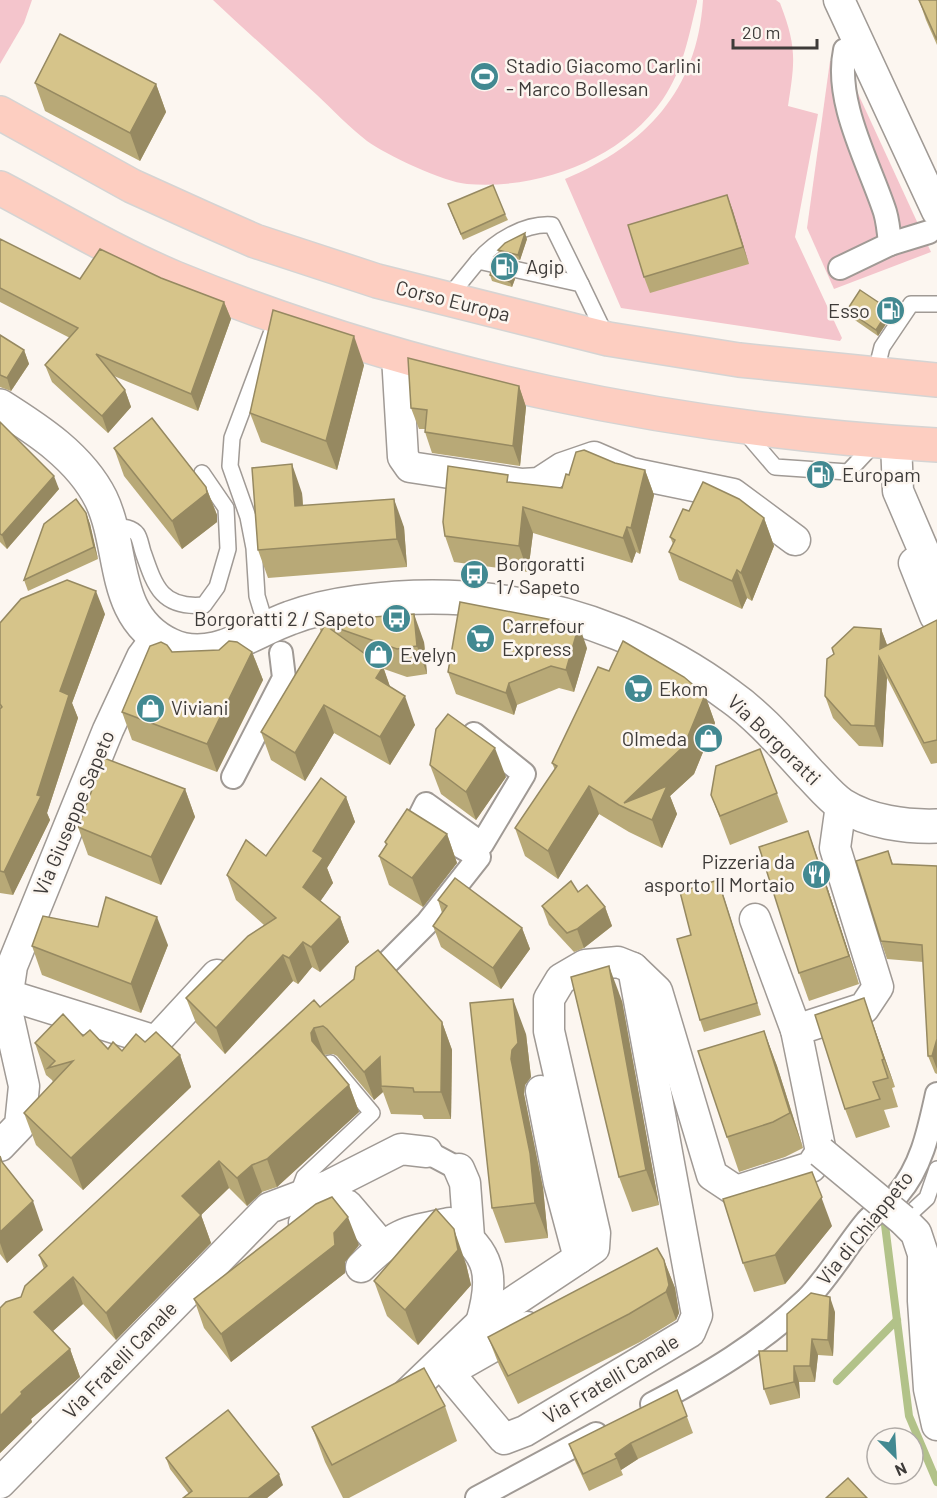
<svg xmlns="http://www.w3.org/2000/svg" width="937" height="1498" viewBox="0 0 937 1498" font-family="Barlow,sans-serif">
<rect width="100%" height="100%" fill="#fcf6f0"/>
<g fill="#f4c5cc">
<path d="M0,0H32L24,23L0,64Z"/>
<path d="M213,0H697V2C689,35 683,70 663,99C621,160 538,190 467,184C444,182 386,155 367,141C349,127 333,110 317,95C282,63 247,32 213,0Z"/>
<path d="M703,0H776L780,3C797,47 795,61 788,106L818,114L795,237L842,338L840,341L621,308L565,179C646,145 697,91 703,0Z"/>
<path d="M830,61H843L931,252L834,289L807,228Z"/>
</g>
<g fill="none" stroke-linecap="round" stroke-linejoin="round">
<g stroke="#b2c289" stroke-width="8">
<path d="M884,1217L909,1416L937,1482"/>
<path d="M837,1381L897,1320"/>
</g>
<defs>
<g id="service">
<path d="M478,261C495,241 525,223 552,225L581,284"/>
<path d="M447,299L478,261L581,284L606,336"/>
<path d="M875,375L882,347L911,304H937"/>
<path d="M745,432L775,467L848,472L877,441"/>
<path d="M111,526C119,527 131,526 137,534C140,538 141,546 143,552C155,587 162,609 204,605L217,587L228,549L226,508L202,473"/>
<path d="M267,629L257,596L254,548L248,517L230,466L232,438L271,334"/>
<path d="M297,1196L304,1177L372,1113L330,1063"/>
<path d="M903,1220L927,1198L937,1169"/>
</g>
<g id="pedestrian">
<path d="M890,244L929,232"/>
<path d="M840,268L890,244C889,233 888,222 885,212C869,163 834,102 845,50"/>
<path d="M233,777L284,678L281,653"/>
<path d="M388,962L427,923L479,857L417,822L426,804L482,844L524,774L474,734"/>
<path d="M427,1152L459,1169"/>
<path d="M652,1404C707,1375 760,1344 806,1300C829,1277 846,1246 867,1221C876,1211 889,1205 898,1194C922,1166 929,1130 937,1094"/>
<path d="M477,1498L596,1434"/>
</g>
<g id="minor">
<path d="M839,0L937,211"/>
<path d="M397,356L403,457L410,467L522,484L539,483L562,468L594,457L631,473L733,494L795,540"/>
<path d="M896,442L898,491L937,582"/>
<path d="M914,563L935,616"/>
<path d="M755,919L796,1030"/>
<path d="M8,995L156,1041L217,975"/>
<path d="M541,1091L559,1183L579,1258"/>
<path d="M0,1146L20,1125L24,1086L6,1006L12,966L108,730L142,657L157,637"/>
<path d="M459,1169L465,1183L469,1237"/>
<path d="M903,1220L916,1233L923,1254V1301L929,1389L937,1425"/>
<path d="M304,1223L347,1205L382,1246"/>
<path d="M361,1267C395,1233 404,1232 450,1223C491,1254 495,1275 481,1323"/>
<path d="M527,1327L448,1372L504,1439L525,1431L690,1332L697,1315L633,968"/>
<path d="M407,1394L481,1323L594,1248L595,1233L549,1031V999L561,979L585,965L618,962L633,968L657,991L712,1175L736,1191L811,1167L821,1152L796,1030L864,1008L878,987L835,848L841,805"/>
<path d="M0,1483L269,1208L330,1185L401,1149L427,1152"/>
</g>
<path id="tertiary" d="M0,406C38,430 80,457 101,499C125,549 110,617 170,645C211,665 253,631 290,618C311,610 335,605 358,602C403,596 450,595 496,601C580,612 662,645 730,696C760,717 784,746 809,773C819,783 830,797 842,805C869,822 906,827 937,826"/>
<g id="primary">
<path d="M0,113L132,186L205,219L255,241L377,281L608,339L739,360L937,380"/>
<path d="M0,188C57,218 115,253 175,278C417,377 677,430 937,445"/>
</g>
</defs>
<use href="#service" stroke="#a09a95" stroke-width="18"/>
<use href="#pedestrian" stroke="#a09a95" stroke-width="26"/>
<use href="#minor" stroke="#a09a95" stroke-width="33"/>
<use href="#tertiary" stroke="#a09a95" stroke-width="36"/>
<use href="#primary" stroke="#d5d4d3" stroke-width="36"/>
<use href="#service" stroke="#fff" stroke-width="15"/>
<use href="#pedestrian" stroke="#fff" stroke-width="22"/>
<use href="#minor" stroke="#fff" stroke-width="30"/>
<use href="#tertiary" stroke="#fff" stroke-width="33"/>
<use href="#primary" stroke="#fdcec1" stroke-width="33"/>
<defs>
<path id="minor-bridge" d="M821,1152L903,1220"/>
</defs>
<use href="#minor-bridge" stroke="#a09a95" stroke-width="33" stroke-linecap="butt"/>
<use href="#minor-bridge" stroke="#fff" stroke-width="30"/>
</g>
<g fill="#b8a977">
<path d="M919,0H937V45L926,20Z"/>
<path d="M35,83L156,84L166,112L140,161L45,111Z"/>
<path d="M727,195L749,264L650,293L644,277Z"/>
<path d="M450,210L505,214L508,220L463,240Z"/>
<path d="M0,239L80,279L161,278L224,302L231,319L198,411L114,376L125,390L131,407L108,433L52,382L45,365L70,338L0,302Z"/>
<path d="M527,239L520,260L500,256L498,250Z"/>
<path d="M512,273L515,279L512,287L492,281L490,275Z"/>
<path d="M881,304L896,309L878,336L849,316L847,310Z"/>
<path d="M0,335L24,350L29,364L11,391L0,387Z"/>
<path d="M364,365L337,470L261,442L250,413Z"/>
<path d="M519,386L526,407L520,466L432,453L425,432V429H419L411,408Z"/>
<path d="M0,422L59,489L7,549L0,542Z"/>
<path d="M114,448L206,487L217,515V522L182,549L124,476Z"/>
<path d="M615,463L645,470L654,495L640,554L636,552L632,563L533,533L528,572L454,562L445,536L511,483L562,488L569,475Z"/>
<path d="M302,493L303,506L404,527L407,567L268,578L258,550Z"/>
<path d="M689,511L764,518L774,546L752,601L747,598L742,609L679,580L669,552L673,544L670,537Z"/>
<path d="M86,513L90,524L98,559L28,591L24,580Z"/>
<path d="M105,614L72,703L78,718L47,813L50,820L13,895L0,893V623Z"/>
<path d="M937,620V763L931,764L887,678L883,747L859,746L833,718L825,696L834,654L881,629L887,645Z"/>
<path d="M317,621L424,642L427,674L407,677L384,669L390,687L415,725L390,765L334,733L305,781L271,760L261,732L321,632Z"/>
<path d="M587,648L574,692L559,688L517,705L514,715L456,694L448,672Z"/>
<path d="M172,652H252L263,680L217,772L132,740L122,712Z"/>
<path d="M609,671L705,695L715,723L694,774L670,796L677,814L662,848L629,832L599,814L558,879L525,856L515,828L555,770L552,763Z"/>
<path d="M760,749L788,822L730,845L711,795Z"/>
<path d="M430,765L506,777L476,820L441,794Z"/>
<path d="M185,789L195,817L161,885L88,855L78,827Z"/>
<path d="M346,797L355,822L327,868L333,883L320,901L340,917L349,942L320,972L312,967L298,984L293,981L225,1054L196,1023L186,998L264,925L236,900L227,875L266,856Z"/>
<path d="M447,834L457,863L423,907L389,885L379,856L386,845L385,842Z"/>
<path d="M888,851L893,864L937,866V1074L935,1073L928,1056L923,962L887,959L881,941Z"/>
<path d="M818,859L859,984L809,1001L799,973Z"/>
<path d="M718,880L761,1015L704,1032L700,1020Z"/>
<path d="M578,892L605,907L612,926L584,948L574,952L549,925L542,906Z"/>
<path d="M438,900L522,928L530,949L501,989L441,947L433,926L442,913Z"/>
<path d="M168,945L141,1013L42,975L32,946Z"/>
<path d="M622,1001L659,1205L632,1212L619,1177Z"/>
<path d="M320,1007L442,1022L452,1050L451,1119H424L422,1115L391,1114L383,1092L374,1100L337,1056L333,1054L324,1055L349,1085L359,1112L277,1187L262,1192L247,1206L229,1188L201,1215L211,1243L116,1340L83,1304L53,1331L70,1349L80,1377L31,1419L32,1422L0,1453L21,1297L44,1269L39,1255Z"/>
<path d="M874,1027L895,1087L892,1088L898,1107L884,1110L890,1127L856,1138L845,1109Z"/>
<path d="M764,1031L777,1066L803,1148L785,1157L739,1172L727,1137Z"/>
<path d="M526,1034L531,1077L525,1085L524,1094L543,1188L548,1238L505,1243L492,1208Z"/>
<path d="M83,1036L108,1049L122,1051L180,1055L191,1087L83,1190L36,1145L24,1113L53,1082L52,1080L46,1075L35,1043Z"/>
<path d="M0,1156L2,1162L43,1230L7,1263L0,1254Z"/>
<path d="M832,1226L785,1284L754,1292L743,1263Z"/>
<path d="M359,1245L345,1262V1273L231,1362L204,1328L194,1299Z"/>
<path d="M664,1260L675,1288L679,1313L676,1320L640,1342L518,1404L499,1365L488,1337Z"/>
<path d="M466,1264L471,1285L418,1345L387,1316L374,1281Z"/>
<path d="M835,1312L833,1356L818,1355L815,1382H799L800,1398L770,1405L764,1389L787,1351Z"/>
<path d="M677,1390L693,1433L638,1459L621,1470L623,1475L589,1491L575,1461L569,1444Z"/>
<path d="M445,1406L457,1441L349,1498H343L325,1462L312,1427Z"/>
<path d="M166,1458L283,1485L267,1498H183L189,1494L170,1469Z"/>
</g>
<g fill="#968961">
<path d="M156,84L166,112L140,161L130,133Z"/>
<path d="M727,195L733,211L749,264L743,247Z"/>
<path d="M525,233L527,239L520,260L518,255Z"/>
<path d="M512,273L515,279L512,287L510,282Z"/>
<path d="M224,302L231,319L198,411L191,394Z"/>
<path d="M893,304L896,309L878,336L876,330Z"/>
<path d="M354,336L364,365L337,470L326,441Z"/>
<path d="M24,350L29,364L11,391L7,378Z"/>
<path d="M519,386L526,407L520,466L513,446Z"/>
<path d="M125,390L131,407L108,433L102,416Z"/>
<path d="M292,464L302,493L305,535L295,506Z"/>
<path d="M645,470L654,495L640,554L631,528Z"/>
<path d="M54,476L59,489L7,549L2,535Z"/>
<path d="M206,487L217,515V522L182,549L172,521Z"/>
<path d="M394,499L404,527L407,567L397,539Z"/>
<path d="M523,507L533,533L528,572L519,546Z"/>
<path d="M86,513L90,524L98,559L94,547Z"/>
<path d="M764,518L774,546L752,601L741,573Z"/>
<path d="M627,527L636,552L632,563L623,538Z"/>
<path d="M737,570L747,598L742,609L732,581Z"/>
<path d="M96,591L105,614L72,703L78,718L47,813L50,820L13,895L4,872L37,795L60,691Z"/>
<path d="M414,614L424,642L427,674L417,646Z"/>
<path d="M579,625L587,648L574,692L566,670Z"/>
<path d="M881,629L889,650L880,649Z"/>
<path d="M252,652L263,680L217,772L207,744Z"/>
<path d="M879,657L887,678L883,747L875,726Z"/>
<path d="M383,667L393,695L376,678Z"/>
<path d="M509,683L517,705L514,715L506,693Z"/>
<path d="M705,695L715,723L694,774L670,796L677,814L662,848L652,820L624,803Z"/>
<path d="M405,696L415,725L390,765L380,737Z"/>
<path d="M324,705L334,733L305,781L295,753Z"/>
<path d="M495,748L506,777L476,820L466,792Z"/>
<path d="M589,786L599,814L558,879L548,851Z"/>
<path d="M185,789L195,817L161,885L151,857Z"/>
<path d="M346,797L355,822L327,868L333,883L313,912L303,887L313,851Z"/>
<path d="M808,831L818,859L859,984L849,956Z"/>
<path d="M447,834L457,863L423,907L412,878Z"/>
<path d="M718,880L722,891L761,1015L757,1003Z"/>
<path d="M605,907L612,926L584,948L577,929Z"/>
<path d="M157,917L168,945L141,1013L131,984Z"/>
<path d="M340,917L349,942L320,972L311,947Z"/>
<path d="M522,928L530,949L501,989L493,968Z"/>
<path d="M303,942L312,967L298,984L289,958Z"/>
<path d="M283,955L293,981L225,1054L216,1028Z"/>
<path d="M609,966L622,1001L659,1205L646,1170Z"/>
<path d="M864,998L874,1027L895,1087L884,1059Z"/>
<path d="M513,999L526,1034L531,1077L525,1085L524,1094L543,1188L548,1238L535,1203L511,1059Z"/>
<path d="M442,1022L452,1050L451,1119L441,1092Z"/>
<path d="M314,1028L324,1055L312,1041L311,1033Z"/>
<path d="M764,1031L777,1066L803,1148L790,1113Z"/>
<path d="M937,1039V1069L932,1056Z"/>
<path d="M180,1055L191,1087L83,1190L71,1158Z"/>
<path d="M380,1057L381,1086L383,1092L374,1100L364,1072Z"/>
<path d="M349,1085L359,1112L277,1187L267,1159Z"/>
<path d="M219,1161L229,1188L201,1215L211,1243L116,1340L106,1313L182,1196Z"/>
<path d="M252,1165L262,1192L247,1206L237,1178Z"/>
<path d="M812,1172L832,1226L785,1284L775,1255Z"/>
<path d="M33,1201L43,1230L7,1263L0,1243V1232Z"/>
<path d="M348,1217L359,1245L345,1262V1273L231,1362L221,1334L334,1233Z"/>
<path d="M454,1229L466,1264L471,1285L418,1345L405,1310Z"/>
<path d="M664,1260L675,1288L679,1313L676,1320L666,1292Z"/>
<path d="M73,1277L83,1304L44,1339L34,1312Z"/>
<path d="M830,1297L835,1312L833,1356L828,1340Z"/>
<path d="M812,1339L818,1355L815,1382L810,1366Z"/>
<path d="M70,1349L80,1377L31,1419L32,1422L0,1453V1416L21,1392Z"/>
<path d="M794,1366L799,1382L800,1398L794,1382Z"/>
<path d="M631,1443L638,1459L621,1470L615,1454Z"/>
<path d="M279,1474L283,1485L267,1498H248Z"/>
</g>
<g fill="#d6c48a" stroke="#968961" stroke-width="1.5">
<path d="M919,0H937V40Z"/>
<path d="M60,34L156,84L130,133L35,83Z"/>
<path d="M493,185L505,214L461,234L448,204Z"/>
<path d="M727,195L743,247L644,277L628,225Z"/>
<path d="M525,233L518,255L498,250L505,243Z"/>
<path d="M0,239L80,279L100,249L161,278L224,302L191,394L96,354L125,390L102,416L45,365L78,328L0,288Z"/>
<path d="M492,269L512,273L510,282L490,275Z"/>
<path d="M860,290L881,304L885,298L893,304L876,330L847,310Z"/>
<path d="M273,310L354,336L326,441L250,413Z"/>
<path d="M0,335L24,350L7,378L0,375Z"/>
<path d="M408,358L519,386L513,446L425,432L427,410L411,408Z"/>
<path d="M152,418L206,487L207,493L172,521L114,448Z"/>
<path d="M0,422L54,476L2,535L0,534Z"/>
<path d="M584,450L615,463L645,470L631,528L627,527L623,538L523,507L519,546L445,536L443,522L448,466L508,475L507,482L562,488L566,474L569,475L576,452Z"/>
<path d="M292,464L295,506L394,499L397,539L258,550L252,468Z"/>
<path d="M703,482L739,499L764,518L741,573L737,570L732,581L669,552L675,540L670,537L683,509L689,511Z"/>
<path d="M76,499L86,513L94,547L24,580L44,524Z"/>
<path d="M67,580L96,591L60,691L69,695L37,795L41,796L4,872L0,871V709L2,707L0,704V623L21,599Z"/>
<path d="M460,602L579,625L566,670L551,666L509,683L506,693L448,672Z"/>
<path d="M414,614L417,646L397,649L317,621Z"/>
<path d="M937,620V740L924,743L879,657L875,726L851,725L825,696L827,659L834,654L832,648L854,627L881,629L880,649Z"/>
<path d="M325,625L383,667L376,678L405,696L380,737L324,705L295,753L261,732Z"/>
<path d="M229,641L237,642L252,652L207,744L122,712L150,646L161,642L167,645L172,652L219,650Z"/>
<path d="M623,641L684,677L705,695L684,746L624,803L667,786L652,820L619,805L589,786L548,851L515,828L557,766L552,763L598,667L609,671Z"/>
<path d="M448,714L495,748L466,792L430,765L436,729Z"/>
<path d="M760,749L777,793L720,816L711,795L716,766Z"/>
<path d="M104,758L185,789L151,857L78,827Z"/>
<path d="M321,778L346,797L313,851L323,858L303,887L340,917L311,947L303,942L289,958L283,955L216,1028L186,998L248,936L276,918L227,875L246,840L266,856Z"/>
<path d="M407,809L447,834L412,878L379,856L387,844L385,842Z"/>
<path d="M808,831L849,956L799,973L759,847Z"/>
<path d="M888,851L892,864L937,866V1039L932,1056H928L922,945L881,941L856,861Z"/>
<path d="M455,878L522,928L493,968L433,926L447,906L438,900Z"/>
<path d="M718,880L757,1003L700,1020L677,939L691,935L680,892Z"/>
<path d="M571,881L578,892L587,885L605,907L577,929L567,933L542,906Z"/>
<path d="M106,897L157,917L131,984L32,946L43,916L98,927Z"/>
<path d="M378,950L442,1022L441,1092H414L413,1088L381,1086L380,1057L364,1072L327,1029L323,1026L314,1028L311,1033L312,1041L349,1085L267,1159L252,1165L237,1178L219,1161L182,1196L201,1215L106,1313L73,1277L34,1312L70,1349L21,1392L22,1394L0,1416V1308L6,1302L21,1297L25,1286L47,1266L39,1255L314,1000L320,1007L354,979L356,967Z"/>
<path d="M609,966L646,1170L619,1177L571,977Z"/>
<path d="M864,998L884,1059L882,1060L888,1078L873,1082L880,1099L845,1109L815,1015Z"/>
<path d="M513,999L518,1043L512,1050L511,1059L530,1153L535,1203L492,1208L470,1003Z"/>
<path d="M63,1014L83,1036L90,1030L108,1049L113,1042L122,1051L136,1034L145,1042L156,1032L180,1055L71,1158L24,1113L73,1061L48,1068L55,1061L35,1043Z"/>
<path d="M764,1031L790,1113L773,1122L727,1137L698,1051Z"/>
<path d="M0,1156L2,1162L33,1201L0,1232Z"/>
<path d="M812,1172L822,1197L775,1255L743,1263L723,1199Z"/>
<path d="M332,1197L348,1217L334,1233L335,1245L221,1334L194,1299L316,1204Z"/>
<path d="M436,1209L454,1229L458,1250L405,1310L374,1281Z"/>
<path d="M657,1248L664,1260L669,1285L666,1292L629,1314L508,1376L488,1337Z"/>
<path d="M811,1293L830,1297L828,1340L812,1339L810,1366H794V1382L764,1389L759,1351H787V1314Z"/>
<path d="M424,1368L445,1406L332,1465L312,1427Z"/>
<path d="M677,1390L687,1416L631,1443L615,1454L617,1458L583,1474L569,1444Z"/>
<path d="M228,1410L279,1474L248,1498H183L192,1491L166,1458Z"/>
<path d="M848,1478L867,1498H826Z"/>
</g>
<defs>
<symbol id="stadium-disc" viewBox="-11 -11 22 22"><circle r="9.5" fill="#428991" stroke="#fcf6f0"/><path d="M0-5a6.5 5 0 1 0 0 10a6.5 5 0 1 0 0-10ZM-3.5-1.8h7v3.6h-7Z" fill="#fff"/></symbol>
<symbol id="fuel-disc" viewBox="-11 -11 22 22"><circle r="9.5" fill="#428991" stroke="#fcf6f0"/><path d="M-5.5-6h7V0h2V4h1.3V-2.5L3-4.5l.8-.8L6-3V5H2.5V1h-1V6h-7ZM-4.2-4.7v3.2H.2V-4.7Z" fill="#fff"/></symbol>
<symbol id="bus-disc" viewBox="-11 -11 22 22"><circle r="9.5" fill="#428991" stroke="#fcf6f0"/><path d="M-5-6H5V4H4V6H2V4H-2V6H-4V4H-5ZM-3.5-4V0h7V-4ZM-3.5 1.2v1.5H-2V1.2ZM2 1.2v1.5H3.5V1.2Z" fill="#fff"/></symbol>
<symbol id="supermarket-disc" viewBox="-11 -11 22 22"><circle r="9.5" fill="#428991" stroke="#fcf6f0"/><path d="M-6-5.5h2.5l.6 2H6L4.5 2H-2.5L-4.4-4H-6ZM-1.5 3.2a1.3 1.3 0 1 0 .1 0ZM3 3.2a1.3 1.3 0 1 0 .1 0Z" fill="#fff"/></symbol>
<symbol id="shop-disc" viewBox="-11 -11 22 22"><circle r="9.5" fill="#428991" stroke="#fcf6f0"/><path d="M-5-2.5h2.3a2.7 3.5 0 0 1 5.4 0H5L5.5 6h-11ZM-1.5-2.5h3a1.5 2.3 0 0 0-3 0Z" fill="#fff"/></symbol>
<symbol id="restaurant-disc" viewBox="-11 -11 22 22"><circle r="9.5" fill="#428991" stroke="#fcf6f0"/><path d="M-5-6h1v4h1v-4h1v4h1v-4h1v5L-1.5 .5V6h-2V.5L-5-1ZM5-6V6H3V1.5H1.5Q1.5-4 5-6Z" fill="#fff"/></symbol>
</defs>
<g fill-rule="evenodd">
<use href="#stadium-disc" x="468" y="60" width="33" height="33"/>
<use href="#fuel-disc" x="488" y="250" width="33" height="33"/>
<use href="#fuel-disc" x="874" y="294" width="33" height="33"/>
<use href="#fuel-disc" x="804" y="458" width="33" height="33"/>
<use href="#bus-disc" x="458" y="558" width="33" height="33"/>
<use href="#bus-disc" x="380" y="602" width="33" height="33"/>
<use href="#supermarket-disc" x="464" y="622" width="33" height="33"/>
<use href="#shop-disc" x="362" y="638" width="33" height="33"/>
<use href="#supermarket-disc" x="622" y="672" width="33" height="33"/>
<use href="#shop-disc" x="134" y="692" width="33" height="33"/>
<use href="#shop-disc" x="692" y="722" width="33" height="33"/>
<use href="#restaurant-disc" x="800" y="858" width="33" height="33"/>
</g>
<g text-anchor="middle" stroke-width="5" stroke-linejoin="round" paint-order="stroke">
<g font-size="20" fill="#3e3b39" stroke="#fcf6f0" text-anchor="start">
<text x="506" y="73">Stadio Giacomo Carlini<tspan x="506" dy="23">- Marco Bollesan</tspan></text>
<text x="526" y="274">Agip</text>
<text x="870" y="318" text-anchor="end">Esso</text>
<text x="842" y="482">Europam</text>
<text x="496" y="571">Borgoratti<tspan x="496" dy="23">1 / Sapeto</tspan></text>
<text x="375" y="626" text-anchor="end">Borgoratti 2 / Sapeto</text>
<text x="502" y="633">Carrefour<tspan x="502" dy="23">Express</tspan></text>
<text x="400" y="662">Evelyn</text>
<text x="659" y="696">Ekom</text>
<text x="171" y="715">Viviani</text>
<text x="687" y="746" text-anchor="end">Olmeda</text>
<text x="795" y="869" text-anchor="end">Pizzeria da<tspan x="795" dy="23">asporto Il Mortaio</tspan></text>
</g>
<g font-size="20" fill="#3e3b39" stroke="#fcf6f0">
<text transform="translate(453 301) rotate(14)" y="7">Corso Europa</text>
<text transform="translate(774 740) rotate(44)" y="7">Via Borgoratti</text>
<text transform="translate(74 813) rotate(-67)" y="7">Via Giuseppe Sapeto</text>
<text transform="translate(865 1228) rotate(-51)" y="7">Via di Chiappeto</text>
<text transform="translate(120 1360) rotate(-46)" y="7">Via Fratelli Canale</text>
<text transform="translate(611 1379) rotate(-31)" y="7">Via Fratelli Canale</text>
</g>
</g>
<g transform="translate(895 1456) rotate(156)"><circle r="28" fill="#fcf6f0" stroke="#b0aba7" stroke-width="1.5"/>
<path d="M0-4.5L10 22L0 15L-10 22Z" fill="#428991"/>
<text y="-9" font-size="16" font-weight="bold" text-anchor="middle" fill="#3e3b39">N</text>
</g>
<path d="M733 39v9h84v-9" fill="none" stroke="#3e3b39" stroke-width="3"/>
<text x="742" y="39" font-size="18" fill="#3e3b39" stroke="#fcf6f0" stroke-width="4.5" paint-order="stroke">20 m</text>
</svg>
